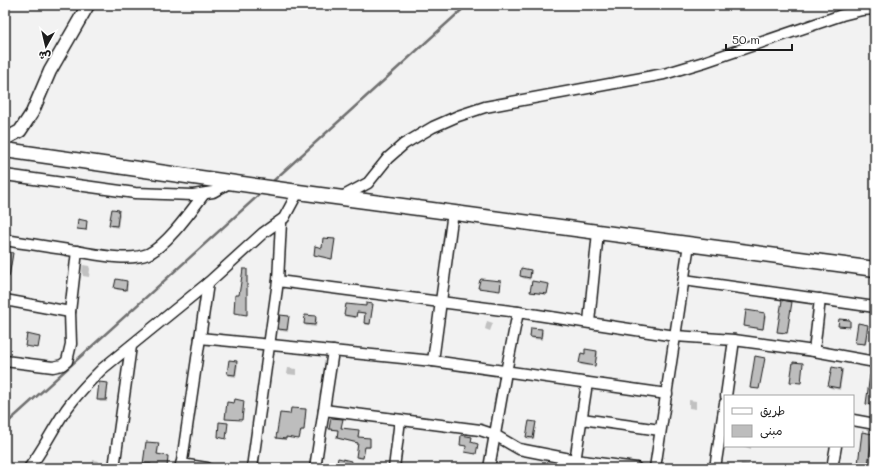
<svg xmlns="http://www.w3.org/2000/svg" width="880" height="473" viewBox="0 0 880 473" font-family="Mali,'Playpen Sans Arabic',sans-serif">
<rect width="100%" height="100%" fill="#f2f2f2"/>
<filter id="ink" filterUnits="userSpaceOnUse"><feTurbulence type="fractalNoise" baseFrequency=".025" numOctaves="2"/><feDisplacementMap in="SourceGraphic" scale="8" xChannelSelector="R" yChannelSelector="G"/><feConvolveMatrix kernelMatrix="1 2 1 2 8 2 1 2 1" color-interpolation-filters="sRGB"/></filter>
<g filter="url(#ink)">
<g fill="#0003">
<path d="M118,211L120,214L118,228L112,227L110,225Z"/>
<path d="M335,240V241L332,260L316,256L315,254Z"/>
<path d="M5,252L12,254L13,256L10,276L5,275Z"/>
<path d="M83,265L89,266L90,269L89,277L83,276L82,273Z"/>
<path d="M522,269L530,270L532,273L530,280L522,278L521,276Z"/>
<path d="M126,282L128,284L127,291L117,290L115,288Z"/>
<path d="M533,283L548,285L547,295L531,293Z"/>
<path d="M791,303L788,334L779,333L778,332Z"/>
<path d="M372,305L373,307L370,325H366L365,323L366,314L357,313L356,318L346,317L345,315Z"/>
<path d="M764,314L766,316L763,330L746,327L745,326Z"/>
<path d="M281,316L288,317L289,319L288,332L280,331L279,329Z"/>
<path d="M315,317L317,319L316,327L306,326L305,324Z"/>
<path d="M487,321L493,323L490,331L485,329Z"/>
<path d="M859,324L869,327L866,345L856,343Z"/>
<path d="M541,330L543,332L542,340L533,339L531,337Z"/>
<path d="M597,352L598,354L595,367L581,365L580,363L585,355Z"/>
<path d="M237,362L238,364L236,377L229,376L228,374Z"/>
<path d="M288,368L296,369V375L287,374Z"/>
<path d="M842,370L843,371L840,390L830,388L829,386Z"/>
<path d="M107,384L108,386L107,402H100L98,399Z"/>
<path d="M689,400L696,401V409L689,408Z"/>
<path d="M306,410L304,431L301,430L300,439L287,438L286,440L278,439L277,438L291,416Z"/>
<path d="M342,420V429L358,431V438L370,439V448H365L363,459L357,458V456L359,444L339,439V431L331,430L330,428Z"/>
<path d="M535,423L536,425L534,440L528,439L527,437Z"/>
<path d="M872,434L873,436L869,466L860,465L859,463Z"/>
<path d="M159,444L158,455L167,457L168,458L167,468H153L152,465H145L144,463Z"/>
<path d="M743,446H751V449Z"/>
<path d="M93,460L99,461L97,468H92Z"/>
<path d="M741,463L749,464V468H740Z"/>
</g>
<g fill="none" stroke-linecap="round" stroke-linejoin="round">
<g stroke="#707070" stroke-width="2.5">
<path d="M272,182L467,5"/>
<path d="M5,425L261,193"/>
</g>
</g>
<g fill="#bdbdbd" stroke="#1c1c1c">
<path d="M112,209L119,210L117,226L109,225Z"/>
<path d="M78,219L87,221L86,230L77,229Z"/>
<path d="M323,238L335,239L332,259L314,255L315,246L322,248Z"/>
<path d="M5,251L13,253L9,277L5,276Z"/>
<path d="M521,268L531,270L530,278L520,276Z"/>
<path d="M243,269H247V315L234,313L235,295H239Z"/>
<path d="M116,279L127,281L126,290L114,288Z"/>
<path d="M481,279L501,281L500,291L478,288L480,280Z"/>
<path d="M532,281L549,284L547,294L530,292Z"/>
<path d="M782,300L792,302L787,333L777,332Z"/>
<path d="M366,303L373,304L370,324L364,323L365,313L357,312L356,317L344,315L346,304L366,306Z"/>
<path d="M746,310L765,313L763,329L744,326Z"/>
<path d="M280,315L289,316L287,330L278,329Z"/>
<path d="M305,315L316,316L315,325L304,324Z"/>
<path d="M839,319L850,320V327L838,326Z"/>
<path d="M858,323L868,325L865,344L855,343Z"/>
<path d="M531,328L542,329L541,338L530,337Z"/>
<path d="M27,334L40,337L38,348L25,346Z"/>
<path d="M585,349L597,351L595,366L579,363L581,353L585,354Z"/>
<path d="M755,356L765,358L759,389L750,388Z"/>
<path d="M229,360L237,361L235,375L227,374Z"/>
<path d="M793,362L803,363L801,383L790,382Z"/>
<path d="M832,367L842,369L839,388L828,386Z"/>
<path d="M870,375H875V406L866,404Z"/>
<path d="M99,382L108,383L106,400H97Z"/>
<path d="M235,399L244,401L242,420L225,419L227,402L234,403Z"/>
<path d="M291,408L306,409L304,430H301L299,439L286,437V439L276,438L280,413L290,414Z"/>
<path d="M331,418L343,419L341,428L359,430L358,437L370,438V447H365L363,458L356,457L358,443L337,438L338,430L329,429Z"/>
<path d="M529,421L536,422L533,438L526,437Z"/>
<path d="M219,422L228,423L226,439L218,437Z"/>
<path d="M862,432L873,434L868,464H858Z"/>
<path d="M461,435L472,437L471,442L478,444L476,454L465,452L466,446L460,445Z"/>
<path d="M146,442L159,443L157,454L168,456L167,468L151,467V464H143Z"/>
<path d="M338,458L351,461L350,468H336Z"/>
</g>
<g fill="none" stroke-linecap="round" stroke-linejoin="round">
<defs>
<g id="minor">
<path d="M5,175L135,193L193,195L213,192L231,182"/>
<path d="M342,197L368,183L388,158L404,144L433,127L458,116L485,107L664,74L704,62L842,15L862,10L875,9"/>
<path d="M5,240C28,244 52,247 75,251C95,254 128,262 148,254C167,245 191,211 204,194"/>
<path d="M684,280L875,307"/>
<path d="M278,281L518,312L675,336L734,340L814,351L875,362"/>
<path d="M5,300L70,312"/>
<path d="M589,322L598,232"/>
<path d="M200,338L433,361L667,394"/>
<path d="M814,351L820,299"/>
<path d="M5,361L53,367L62,365L67,361L71,344L70,312L77,251"/>
<path d="M433,361L453,212"/>
<path d="M726,396L734,340"/>
<path d="M324,410L480,430L495,435L519,449L575,460L636,468"/>
<path d="M582,419L660,430"/>
<path d="M853,420L875,424"/>
<path d="M181,464L207,468"/>
<path d="M29,468C45,448 55,423 71,403C80,391 91,380 102,369L208,283L263,233L284,218L298,192"/>
<path d="M114,468L131,346"/>
<path d="M181,468L208,283"/>
<path d="M252,468L278,281L281,222"/>
<path d="M315,468L333,351"/>
<path d="M394,468L400,420"/>
<path d="M489,468L506,372L518,312"/>
<path d="M574,468L587,383"/>
<path d="M655,468L689,244"/>
<path d="M715,468L725,403"/>
<path d="M832,468L836,446"/>
</g>
<path id="tertiary" d="M5,139L20,131L32,113L50,71L88,5"/>
<path id="secondary" d="M5,150L298,192L875,269"/>
</defs>
<use href="#minor" stroke="#1c1c1c" stroke-width="13"/>
<use href="#tertiary" stroke="#1c1c1c" stroke-width="15"/>
<use href="#secondary" stroke="#1c1c1c" stroke-width="17"/>
<use href="#minor" stroke="#fff" stroke-width="10"/>
<use href="#tertiary" stroke="#fff" stroke-width="12"/>
<use href="#secondary" stroke="#fff" stroke-width="14"/>
</g>
</g>
<rect width="880" height="473" fill="none" stroke="#fff" stroke-width="20"/>
<rect x="10" y="10" width="860" height="453" fill="none" stroke="#1c1c1c" stroke-width="1.5" filter="url(#ink)"/>
<rect x="724" y="395" width="130" height="52" fill="#ffffff" stroke="#a4a4a4"/>
<rect x="732" y="408" width="20" height="6" fill="#ffffff" stroke="#a4a4a4"/>
<text x="760" y="415" font-size="12" fill="#1c1c1c">طريق</text>
<rect x="732" y="425" width="20" height="12" fill="#bdbdbd" stroke="#a4a4a4"/>
<text x="760" y="435" font-size="12" fill="#1c1c1c">مبنى</text>
<g transform="translate(46 46) rotate(188)" stroke="#ffffff" stroke-width="3" paint-order="stroke">
<path d="M0-3L7 15L0 10L-7 15Z" fill="#1c1c1c"/>
<text y="-6" font-size="11" font-weight="bold" text-anchor="middle" fill="#1c1c1c">ش</text>
</g>
<path d="M726 44v6h66v-6" fill="none" stroke="#1c1c1c" stroke-width="2"/>
<text x="732" y="44" font-size="12" fill="#1c1c1c" stroke="#ffffff" stroke-width="3" paint-order="stroke">50 m</text>
</svg>
